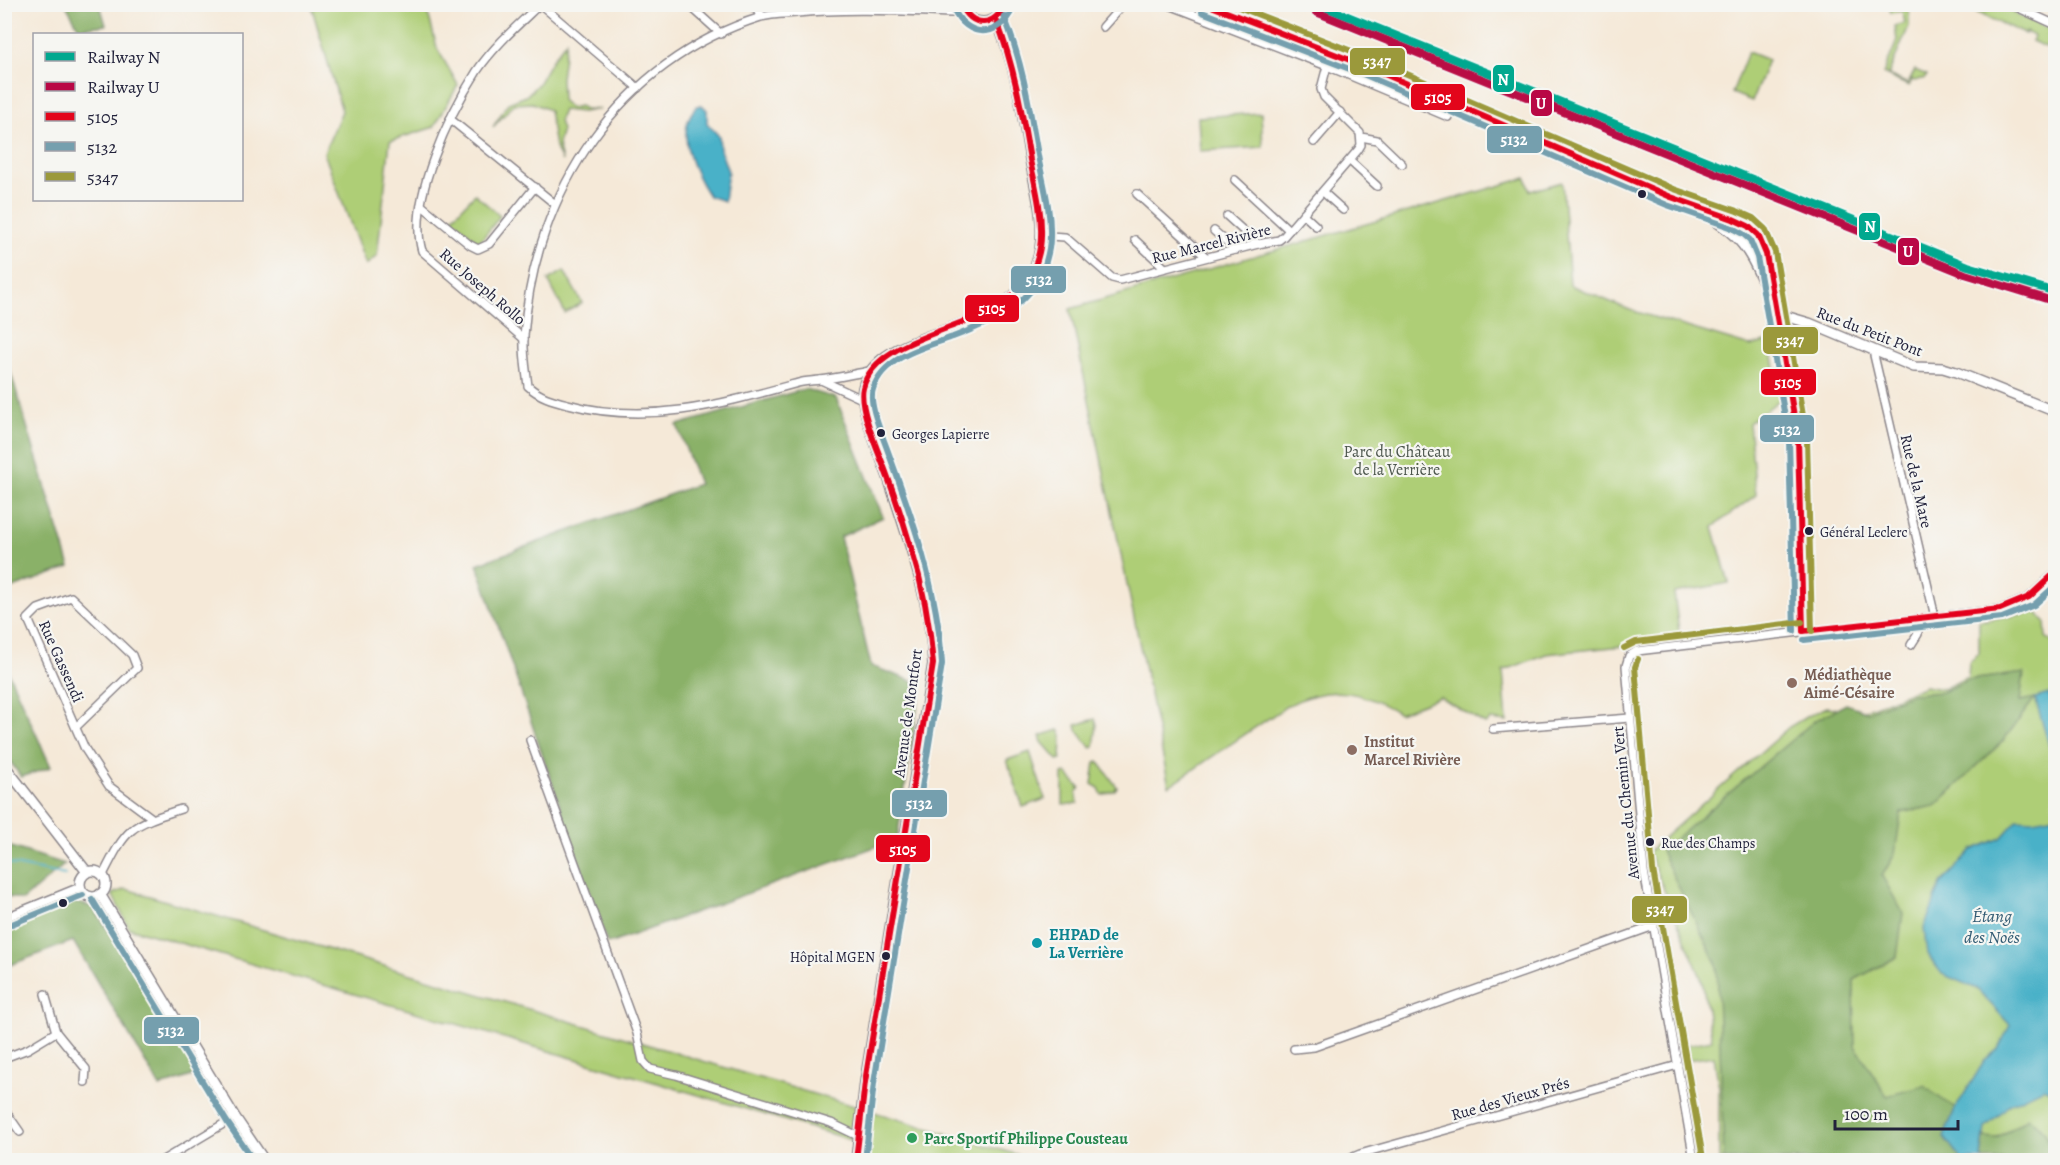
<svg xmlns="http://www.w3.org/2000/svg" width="2060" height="1165" viewBox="0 0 2060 1165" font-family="Alegreya,serif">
<rect width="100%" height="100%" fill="#f6f6f2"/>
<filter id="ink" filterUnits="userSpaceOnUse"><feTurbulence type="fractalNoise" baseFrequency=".0167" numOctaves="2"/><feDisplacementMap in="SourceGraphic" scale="12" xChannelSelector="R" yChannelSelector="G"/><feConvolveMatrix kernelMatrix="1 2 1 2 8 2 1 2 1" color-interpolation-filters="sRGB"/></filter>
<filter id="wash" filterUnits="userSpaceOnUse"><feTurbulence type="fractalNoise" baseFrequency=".008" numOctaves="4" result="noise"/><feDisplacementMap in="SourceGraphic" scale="24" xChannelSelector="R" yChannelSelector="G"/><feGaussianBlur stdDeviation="1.35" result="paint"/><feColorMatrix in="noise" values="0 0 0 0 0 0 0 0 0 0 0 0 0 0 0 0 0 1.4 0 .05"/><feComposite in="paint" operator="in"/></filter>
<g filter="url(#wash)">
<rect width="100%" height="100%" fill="#f5e9d8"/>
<g fill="#aece76" stroke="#687858" stroke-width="1.5">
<path d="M311,5H426L437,48L458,85L434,127L390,141L377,256L366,265L324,153L342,111Z"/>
<path d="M1889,5H1906L1909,14V26L1888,75L1908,84L1915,70L1927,75L1925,78L1915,81L1912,80L1909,86L1883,74L1897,41L1895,26L1905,23L1902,11L1891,13Z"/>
<path d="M1954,5H1996L2052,30L2053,35L2048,48L2032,41L2034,36L2026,32L2025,34L1964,7Z"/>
<path d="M566,41L561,78L562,100L570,108L580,106L587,110L600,109L582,112L563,110L559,121L562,130L558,144L562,161L555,147L549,110L533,103L514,104L493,127L508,103L526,96L538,84L553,58Z"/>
<path d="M1748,52L1768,60L1752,101L1732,93Z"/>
<path d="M1261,113L1263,147L1200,151L1198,117Z"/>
<path d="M1526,178L1530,191L1562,182L1570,285L1630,310L1750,346L1770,341L1781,399L1749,423L1756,495L1713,527L1729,583L1674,593L1680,640L1546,654L1503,671L1507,722L1491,720L1485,724L1440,697L1399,713C1360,690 1329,684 1287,706L1169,786L1070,309Z"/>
<path d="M475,194L500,216L479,243L452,218Z"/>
<path d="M564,271L582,303L565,313L548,280Z"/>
<path d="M2037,612L2045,622L2046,637L2056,645L2055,1160H1719V1088L1714,1056L1688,1060L1686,1045L1712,1040L1702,980L1648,852L1789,727L1806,717L1827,707L1860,712L1925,686L1943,689L1968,677L1969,662L1979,653V621Z"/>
<path d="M1095,719L1097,724L1094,747L1091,748L1077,730L1076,725Z"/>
<path d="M1059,730L1062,735L1061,759L1058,760L1042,742L1040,736Z"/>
<path d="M1030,752L1045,799L1023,807L1007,760Z"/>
<path d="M1098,761L1117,787L1115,790L1102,795L1099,788L1092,784L1095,762Z"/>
<path d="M1066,773L1080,788L1076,793L1078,803L1063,805V774Z"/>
<path d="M126,889L1035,1160H868L869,1145L129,928L112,894Z"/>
</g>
<g fill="#8ab167" stroke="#566a51" stroke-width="1.5">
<path d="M66,5H100L106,25L79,28Z"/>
<path d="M4,351L70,567L5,591H4Z"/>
<path d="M805,389L836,398L883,517L840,537L871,666L921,684L897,839L614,942L607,943L477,564L699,484L677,425Z"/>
<path d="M5,665L51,767L21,777L5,754Z"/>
<path d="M2024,673L2020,701L2035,698L2003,741L1935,806L1901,813L1895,854L1882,876L1903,913L1897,957L1854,980L1855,1046L1887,1096L1924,1086L1955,1109L1944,1137L1962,1160H1724L1717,965L1661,851L1814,721L1846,704L1868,712L1912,694L1942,692L1968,680Z"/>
<path d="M5,845L65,864L23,900L5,896Z"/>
<path d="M70,901L93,907L200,1073L160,1087L73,941L5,967V925Z"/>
<path d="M2028,1118C2047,1130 2051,1138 2049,1160H1983L1981,1157L1984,1137L1997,1138Z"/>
</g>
<g fill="#49b1c8" stroke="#366a82" stroke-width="1.5">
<path d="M702,105L707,110V123L719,136L720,149L728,171L724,201L709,196C694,173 673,131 697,106Z"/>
<path d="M2049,694L2055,714V765L2035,698Z"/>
<path d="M2055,816V1093L2043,1088L2010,1104L1985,1128L1981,1157L1983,1160H1962L1944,1137L1955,1109L1985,1060L1998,1049L2010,1025L1977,989L1942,974L1927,954L1924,928L1941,884L1972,850L2001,838L2018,819L2033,820Z"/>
</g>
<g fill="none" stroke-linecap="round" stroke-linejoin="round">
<path stroke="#49b1c8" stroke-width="2" d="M4,863L65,875"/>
</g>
</g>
<g filter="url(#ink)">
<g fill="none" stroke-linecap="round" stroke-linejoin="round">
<defs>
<g id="street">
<path d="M540,4L638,88"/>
<path d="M688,4L721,34"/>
<path d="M750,4L763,16"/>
<path d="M2010,4L2056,25"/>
<path d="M1103,27L1118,10L1120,4"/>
<path d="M1333,54L1327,66L1448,117"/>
<path d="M450,119L555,204"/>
<path d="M1361,137L1377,140L1402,164"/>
<path d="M1314,142L1340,112"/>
<path d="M1350,161L1377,186"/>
<path d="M1235,180L1289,230"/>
<path d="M1323,192L1343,210"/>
<path d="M1137,194L1206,257"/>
<path d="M421,205L470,245L478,249L489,244L535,187"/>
<path d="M1303,214L1316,226"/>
<path d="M1227,216L1258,244"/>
<path d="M1214,231L1236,250"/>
<path d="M1041,239L1049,236L1065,237L1112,278L1120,280L1258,244L1279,240L1284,236L1358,150L1361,145L1360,133L1324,97L1321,89L1327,66L1167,4"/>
<path d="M1135,240L1165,268"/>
<path d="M1775,313L1798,439L1803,631"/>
<path d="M524,339L422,251C407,201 450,113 477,71C494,46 518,25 540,4"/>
<path d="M1873,351L1935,617"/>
<path d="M870,371C853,374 837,378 820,380C813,381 805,381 798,383C722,404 647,426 568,404C552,400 540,397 528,386C526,369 523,352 524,336C534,191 619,61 761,17C772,14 786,14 797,13C849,8 900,11 952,13L962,9"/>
<path d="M821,380L862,399"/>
<path d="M1911,645L1918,634L1917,619"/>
<path d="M76,727L137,668L132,655L71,597L38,609L28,619L85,749L109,786L152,818"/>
<path d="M1493,729L1630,718"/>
<path d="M530,740L637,1033L643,1061L650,1069L676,1075L831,1123L858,1136"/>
<path d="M103,875C127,827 129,826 181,809"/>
<path d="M4,918L80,887"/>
<path d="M45,994L56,1032L86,1069L85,1082"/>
<path d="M1294,1049L1314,1047L1654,926"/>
<path d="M4,1058L28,1049L56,1032"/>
<path d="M4,1109L20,1132"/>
<path d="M163,1160L235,1117"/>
<path d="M1353,1160V1157L1360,1154L1678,1065"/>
<path d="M1694,1160L1644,871L1626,666L1629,656L1637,651L2000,609L2029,597L2056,572"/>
</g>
<g id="secondary">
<path d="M961,4C968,28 998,28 1005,4"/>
<path d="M1205,4L1368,67L1671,197C1697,208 1751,216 1763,245C1772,265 1772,292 1775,313"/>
<path d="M1699,211C1743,236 1749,249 1768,294"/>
<path d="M1775,313L1809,323L1914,367L1943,368L1956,372L2056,412"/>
<path d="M4,765L87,872"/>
<circle cx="93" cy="884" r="13"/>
<path d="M100,894L235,1117L264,1160"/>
<path d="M856,1160L865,1082L933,664C931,601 909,542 890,483C883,460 859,409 863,388C878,320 1025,341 1040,249C1045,220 1035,188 1030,159C1022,111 1016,65 996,19"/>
</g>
<path id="primary" d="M2055,4L2056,5"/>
</defs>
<use href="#street" stroke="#8c868a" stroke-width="10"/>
<use href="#secondary" stroke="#8c868a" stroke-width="12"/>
<use href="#primary" stroke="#8c868a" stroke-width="14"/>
<use href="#street" stroke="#fff" stroke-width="7"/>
<use href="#secondary" stroke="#fff" stroke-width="9"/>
<use href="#primary" stroke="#fff" stroke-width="10"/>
<defs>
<g id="bus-1">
<path d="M961,4C972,28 994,28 1005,4"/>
<path d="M1206,4L1368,67L1671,197L1733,219L1748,226L1758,235L1766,254L1798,439L1803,631"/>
<path d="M1803,631L2000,609L2029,597L2056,572"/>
<path d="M856,1160L865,1082L933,664C930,624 923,586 911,548C904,524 896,499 887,475C880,455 858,408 863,388C877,330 993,332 1028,279C1036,268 1041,249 1041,236C1042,210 1035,185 1030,160C1022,112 1014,65 996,19"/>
</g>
<g id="bus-2">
<path d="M953,8C967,39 999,39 1013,8"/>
<path d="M1202,12L1365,75L1667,205L1730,227L1743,234L1750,240L1757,257L1789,440L1794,631"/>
<path d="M1804,640L2002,618L2034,605L2056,585"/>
<path d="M92,899L227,1122L253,1160"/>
<path d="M7,926L83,895"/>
<path d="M865,1160L874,1083L942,664C938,589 912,516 886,446C881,432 868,403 873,389C883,357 924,347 953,337C983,325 1017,312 1036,284C1044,272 1050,251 1050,237C1051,211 1044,186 1039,161C1030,111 1023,63 1004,16"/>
</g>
<g id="bus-3">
<path d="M1231,4L1372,59L1674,189L1737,211L1753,218L1765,229L1775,252L1807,439L1812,631"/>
<path d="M1624,648L1636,642L1802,622"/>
<path d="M1638,659L1635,667L1653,870L1703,1158"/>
</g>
</defs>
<use href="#bus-1" stroke="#f6f6f2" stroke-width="10"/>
<use href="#bus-2" stroke="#f6f6f2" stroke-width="10"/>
<use href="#bus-3" stroke="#f6f6f2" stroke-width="10"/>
<use href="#bus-1" stroke="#e3051b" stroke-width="6"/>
<use href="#bus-2" stroke="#759fae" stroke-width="6"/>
<use href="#bus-3" stroke="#9b993b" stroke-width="6"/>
<defs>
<path id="rail-1" d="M1320,5L1968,266L2056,292"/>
<path id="rail-2" d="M1316,12L1965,274L2053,301"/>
</defs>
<use href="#rail-1" stroke="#f6f6f2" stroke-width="12"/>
<use href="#rail-2" stroke="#f6f6f2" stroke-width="12"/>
<use href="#rail-1" stroke="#00a88f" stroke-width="8"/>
<use href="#rail-2" stroke="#b90845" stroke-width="8"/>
</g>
</g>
<g fill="#22223b" stroke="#f6f6f2" stroke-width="2">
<circle cx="1642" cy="194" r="5"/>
<circle cx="881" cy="433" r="5"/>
<circle cx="1809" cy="531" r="5"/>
<circle cx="1650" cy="842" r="5"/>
<circle cx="63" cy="903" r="5"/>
<circle cx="886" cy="956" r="5"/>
</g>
<g fill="#8d6e63" stroke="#f6f6f2" stroke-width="2">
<circle cx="1792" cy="683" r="6"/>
<circle cx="1352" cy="750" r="6"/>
</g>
<circle fill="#0f9aa8" stroke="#f6f6f2" stroke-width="2" cx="1037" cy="943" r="6"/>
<circle fill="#2e9e5b" stroke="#f6f6f2" stroke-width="2" cx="912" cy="1138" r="6"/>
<g text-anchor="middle" stroke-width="4.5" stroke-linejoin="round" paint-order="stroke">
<g font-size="14" fill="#22223b" stroke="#f6f6f2" text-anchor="start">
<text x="892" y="439">Georges Lapierre</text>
<text x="1820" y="537">Général Leclerc</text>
<text x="1661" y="848">Rue des Champs</text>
<text x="875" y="962" text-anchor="end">Hôpital MGEN</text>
</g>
<g font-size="16" fill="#22223b" stroke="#f6f6f2">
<text transform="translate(1211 243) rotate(-14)" y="6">Rue Marcel Rivière</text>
<text transform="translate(483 286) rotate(41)" y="6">Rue Joseph Rollo</text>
<text transform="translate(1870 331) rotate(21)" y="6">Rue du Petit Pont</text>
<text transform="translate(1917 481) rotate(77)" y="6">Rue de la Mare</text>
<text transform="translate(62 661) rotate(66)" y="6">Rue Gassendi</text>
<text transform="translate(907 713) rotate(-82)" y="6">Avenue de Montfort</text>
<text transform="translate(1625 803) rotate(-96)" y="6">Avenue du Chemin Vert</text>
<text transform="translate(1510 1098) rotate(-16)" y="6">Rue des Vieux Prés</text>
</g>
<g font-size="16" fill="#4c564d" stroke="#f6f6f2">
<text x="1397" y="457">Parc du Château<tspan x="1397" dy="18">de la Verrière</tspan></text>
</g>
<g font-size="16" font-weight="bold" fill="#785e54" stroke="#f6f6f2" text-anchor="start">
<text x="1804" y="680">Médiathèque<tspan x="1804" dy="18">Aimé-Césaire</tspan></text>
<text x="1364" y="747">Institut<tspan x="1364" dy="18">Marcel Rivière</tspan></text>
</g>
<g font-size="16" font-weight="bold" fill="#0d838f" stroke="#f6f6f2" text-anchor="start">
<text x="1049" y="940">EHPAD de<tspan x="1049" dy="18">La Verrière</tspan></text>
</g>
<g font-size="16" font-weight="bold" fill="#27864d" stroke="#f6f6f2" text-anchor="start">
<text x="924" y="1144">Parc Sportif Philippe Cousteau</text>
</g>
<g font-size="18" font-style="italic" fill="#325b73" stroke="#f6f6f2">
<text x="1992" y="922">Étang<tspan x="1992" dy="21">des Noës</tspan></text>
</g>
</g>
<g stroke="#f6f6f2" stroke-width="2">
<rect x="1349" y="47" width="57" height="29" rx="6" fill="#9b993b"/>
<rect x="1492" y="64" width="23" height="29" rx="6" fill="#00a88f"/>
<rect x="1410" y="83" width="56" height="28" rx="6" fill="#e3051b"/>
<rect x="1530" y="89" width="23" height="28" rx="6" fill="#b90845"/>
<rect x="1486" y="125" width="57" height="29" rx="6" fill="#759fae"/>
<rect x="1858" y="212" width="23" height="29" rx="6" fill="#00a88f"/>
<rect x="1897" y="237" width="23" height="29" rx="6" fill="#b90845"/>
<rect x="1010" y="265" width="57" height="29" rx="6" fill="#759fae"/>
<rect x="964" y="294" width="56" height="29" rx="6" fill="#e3051b"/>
<rect x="1762" y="326" width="57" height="29" rx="6" fill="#9b993b"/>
<rect x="1760" y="368" width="57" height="28" rx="6" fill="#e3051b"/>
<rect x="1759" y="414" width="56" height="29" rx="6" fill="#759fae"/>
<rect x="891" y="789" width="57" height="29" rx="6" fill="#759fae"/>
<rect x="875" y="834" width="56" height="29" rx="6" fill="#e3051b"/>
<rect x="1631" y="895" width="57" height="29" rx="6" fill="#9b993b"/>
<rect x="143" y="1016" width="57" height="29" rx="6" fill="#759fae"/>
</g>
<g font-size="16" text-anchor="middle" font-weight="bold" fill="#fff">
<text x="1377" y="67">5347</text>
<text x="1503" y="85">N</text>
<text x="1438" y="103">5105</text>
<text x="1541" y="109">U</text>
<text x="1514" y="145">5132</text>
<text x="1870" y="232">N</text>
<text x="1908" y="257">U</text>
<text x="1039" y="285">5132</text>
<text x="992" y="314">5105</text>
<text x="1790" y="346">5347</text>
<text x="1788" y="388">5105</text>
<text x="1787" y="435">5132</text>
<text x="919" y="809">5132</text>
<text x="903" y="855">5105</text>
<text x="1660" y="915">5347</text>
<text x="171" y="1036">5132</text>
</g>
<rect width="2060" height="1165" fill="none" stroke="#f6f6f2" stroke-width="24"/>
<rect x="33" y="33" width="210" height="168" fill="#f6f6f2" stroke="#a1a1a9" stroke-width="1.5"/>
<rect x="45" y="52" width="30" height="9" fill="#00a88f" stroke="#a1a1a9" stroke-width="1.5"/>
<text x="87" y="63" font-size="18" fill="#22223b">Railway N</text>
<rect x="45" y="82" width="30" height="9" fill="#b90845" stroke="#a1a1a9" stroke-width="1.5"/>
<text x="87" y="93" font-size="18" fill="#22223b">Railway U</text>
<rect x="45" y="112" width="30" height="9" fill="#e3051b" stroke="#a1a1a9" stroke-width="1.5"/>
<text x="87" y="123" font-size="18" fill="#22223b">5105</text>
<rect x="45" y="142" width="30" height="9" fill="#759fae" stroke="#a1a1a9" stroke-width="1.5"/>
<text x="87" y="153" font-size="18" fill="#22223b">5132</text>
<rect x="45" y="172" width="30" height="9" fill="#9b993b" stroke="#a1a1a9" stroke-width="1.5"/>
<text x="87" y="183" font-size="18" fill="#22223b">5347</text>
<path d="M1835 1120v9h123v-9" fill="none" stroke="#22223b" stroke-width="3"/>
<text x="1844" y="1120" font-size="18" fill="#22223b" stroke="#f6f6f2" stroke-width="4.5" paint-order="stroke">100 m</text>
</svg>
